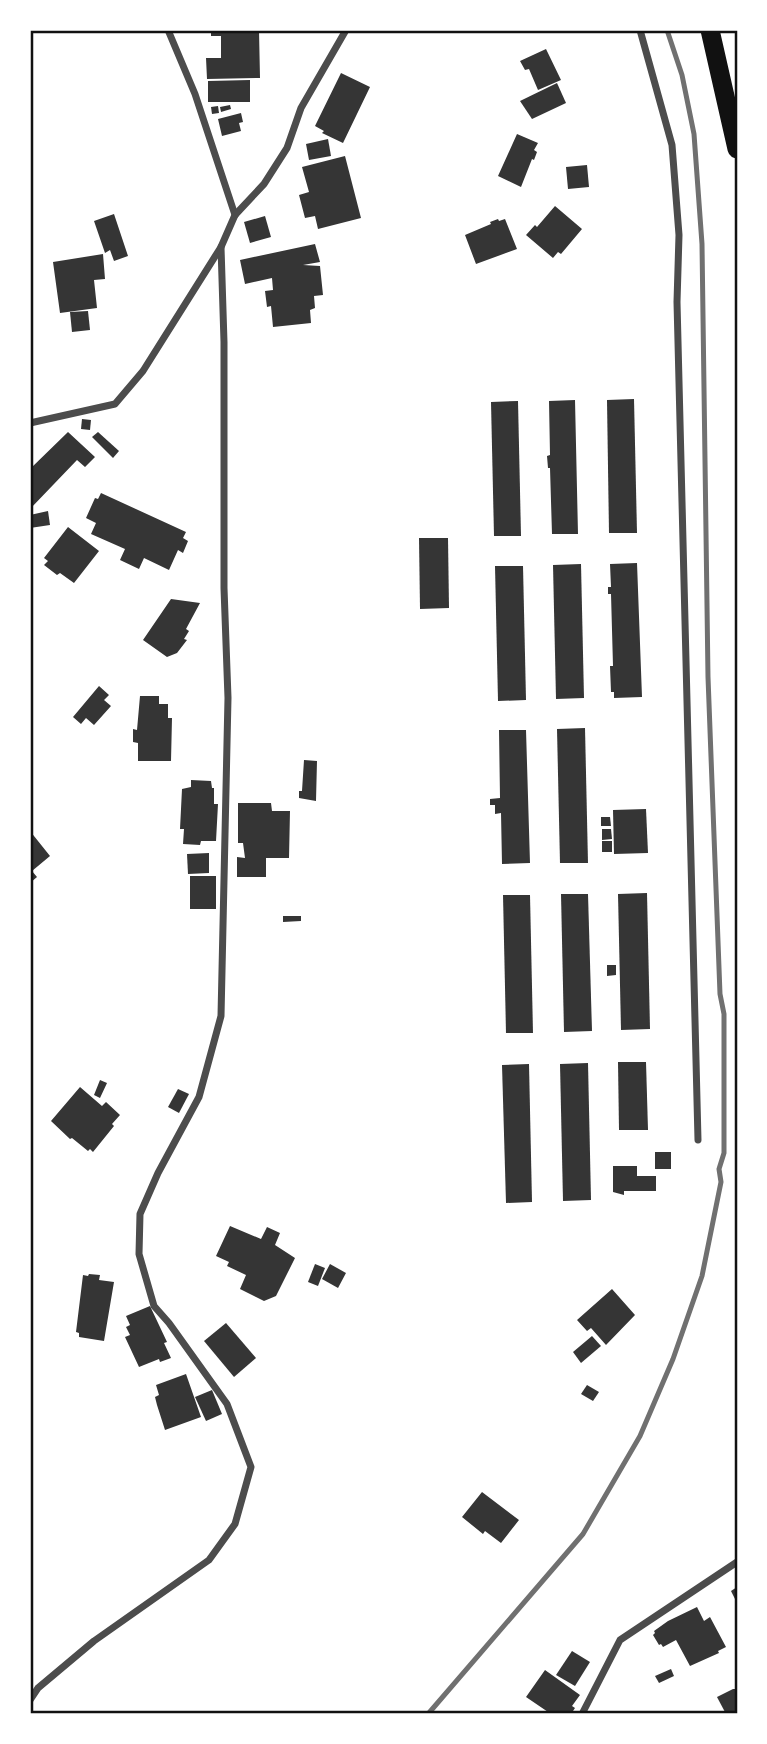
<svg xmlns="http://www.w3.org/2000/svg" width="767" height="1744" viewBox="0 0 767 1744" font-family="'Playfair Display',serif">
<rect width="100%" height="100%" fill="#fff"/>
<g fill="#353535">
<path d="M211,30H259L260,78L207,79L206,58H221V36H211Z"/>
<path d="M546,49L561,80L538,90L529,69L525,70L520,61Z"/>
<path d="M341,73L370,87L343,143L322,133L324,131L315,126Z"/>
<path d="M250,80V102H208V81Z"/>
<path d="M557,83L566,103L532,119L520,101Z"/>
<path d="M230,105L231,109L221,112L220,107Z"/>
<path d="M218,106L219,113L212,114L211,107Z"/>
<path d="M241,113L243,122L239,123L241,131L222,136L218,119Z"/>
<path d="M517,134L538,143L534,150L537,152L534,160L532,159L521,187L498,176Z"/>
<path d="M328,139L331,156L309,160L306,144Z"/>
<path d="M345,156L361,218L318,229L315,216L305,218L299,195L309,192L302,167Z"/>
<path d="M587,165L589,187L568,189L566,167Z"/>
<path d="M555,206L582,229L561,254L558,252L553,258L526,235L535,225L537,227Z"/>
<path d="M114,214L128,256L114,261L110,250L105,253L94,221Z"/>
<path d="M265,216L271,237L250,243L244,222Z"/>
<path d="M498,219L499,221L505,219L517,249L476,264L465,235L491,224L490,222Z"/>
<path d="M315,244L320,262L303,265L320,266L323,295L314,296L315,308L310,310L311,323L273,327L271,306L267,307L265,291L273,290L272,278L245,284L240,260Z"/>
<path d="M103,254L105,279L94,280L97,308L60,313L53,262Z"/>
<path d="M88,311L90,330L72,332L70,312Z"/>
<path d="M634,399L637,533H609L607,400Z"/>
<path d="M575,400L578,534H552L550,468H548L547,456L550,455L549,401Z"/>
<path d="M518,401L521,536H494L491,402Z"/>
<path d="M82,419L91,420L90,430L81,429Z"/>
<path d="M68,432L95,457L85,467L77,460L30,509V469Z"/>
<path d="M98,432L119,451L113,458L92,437Z"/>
<path d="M101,493L186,532L183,538L188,541L183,553L178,550L169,570L144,558L139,569L120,560L125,549L91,534L96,523L86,518L95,498L98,499Z"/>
<path d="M48,511L50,525L30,528V515Z"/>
<path d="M68,527L99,551L74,583L60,573L57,575L44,565L48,561L44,558Z"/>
<path d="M419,538H448L449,608L420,609Z"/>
<path d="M637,563L642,697L614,698V692H611L610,666H613L611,594H608V587H611L610,564Z"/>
<path d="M581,564L584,698L556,699L553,565Z"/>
<path d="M495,566H523L526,700L498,701Z"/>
<path d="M171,599L200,603L186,629L189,631L184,639L187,640L177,653L167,657L143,640Z"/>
<path d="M99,686L109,695L104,700L111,706L94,725L86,718L81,724L73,717Z"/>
<path d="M140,696H159V704H168V718H172L171,761H138V743L133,742V729L137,730Z"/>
<path d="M585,728L588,863H560L557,729Z"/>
<path d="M499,730H526L530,863L502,864L501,813L495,814V805H490V799L500,798Z"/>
<path d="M304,760L317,761L316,801L299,798V791H302Z"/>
<path d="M191,780L211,781L212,788H214V804H218L216,841H201L200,845L183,844L184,829H180L182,789L191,787Z"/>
<path d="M238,803H271L272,811H290L289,858H266V877H237V857L245,858L243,843H238Z"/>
<path d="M646,809L648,853L614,854L613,810Z"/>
<path d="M601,817H610L611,826H601Z"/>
<path d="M602,829H611L612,839L602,840Z"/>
<path d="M30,831L50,856L32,871L37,877L30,883Z"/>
<rect x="602" y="841" width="10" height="11"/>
<path d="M209,853V873L188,874L187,854Z"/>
<rect x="190" y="876" width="26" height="33"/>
<path d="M647,893L650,1029L621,1030L618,894Z"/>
<path d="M561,894H588L592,1031L564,1032Z"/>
<path d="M503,895H530L533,1033H506Z"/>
<path d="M283,916H301V921L283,922Z"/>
<path d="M607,965H616V975L607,976Z"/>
<path d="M618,1062H646L648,1130H619Z"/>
<path d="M588,1063L591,1200L563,1201L560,1064Z"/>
<path d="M529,1064L532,1202L506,1203L502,1065Z"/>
<path d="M100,1080L107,1083L100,1098L94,1095Z"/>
<path d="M80,1087L102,1106L106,1102L120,1115L112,1124L114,1126L93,1152L90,1149L88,1151L72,1138L70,1139L51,1121Z"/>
<path d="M178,1089L189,1094L179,1113L168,1107Z"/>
<rect x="655" y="1152" width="16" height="17"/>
<path d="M613,1166H637V1176H656V1191H624V1195L613,1192Z"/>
<path d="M230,1226L261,1239L267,1227L280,1233L275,1245L295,1258L276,1296L264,1301L240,1289L246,1275L227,1266L229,1262L216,1256Z"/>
<path d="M315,1264L325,1268L318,1286L308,1282Z"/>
<path d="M330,1264L346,1273L338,1288L322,1279Z"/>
<path d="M89,1274L100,1275L99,1280L114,1282L104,1341L79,1337V1333L76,1332L83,1275L88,1276Z"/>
<path d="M612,1289L635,1315L606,1345L591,1328L587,1331L577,1320Z"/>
<path d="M150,1306L167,1342L164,1343L171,1358L160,1362L159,1359L139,1367L125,1337L130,1335L126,1327L130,1325L126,1316Z"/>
<path d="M226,1323L256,1358L234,1377L204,1341Z"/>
<path d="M592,1336L601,1346L581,1363L573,1352Z"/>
<path d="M186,1374L201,1417L165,1430L157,1405L155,1397L159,1395L156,1385Z"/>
<path d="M587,1385L599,1392L593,1401L581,1394Z"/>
<path d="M212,1390L222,1414L206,1421L195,1397Z"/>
<path d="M482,1492L519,1520L501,1543L485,1531L483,1534L462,1517Z"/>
<path d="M737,1587V1603L731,1591Z"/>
<path d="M697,1607L704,1621L710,1617L726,1647L718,1651L719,1653L690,1666L676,1640L663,1647L661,1644L659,1645L653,1635L655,1633L654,1631L668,1621Z"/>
<path d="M572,1651L590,1662L575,1686L556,1675Z"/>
<path d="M671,1669L674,1676L659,1683L655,1676Z"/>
<path d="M545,1670L580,1695L572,1706L575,1708L571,1714H551L526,1697Z"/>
<path d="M733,1689H737V1714H726L717,1697Z"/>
</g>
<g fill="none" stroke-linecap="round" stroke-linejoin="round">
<g stroke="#4c4c4c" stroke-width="7">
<path d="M168,30L195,94L235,215"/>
<path d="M640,30L672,145L679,235L677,302L698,1140"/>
<path d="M30,423L115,404L143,371L221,247L235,215L264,184L287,148L301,108L346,30"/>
<path d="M30,1700L38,1688L94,1641L209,1560L235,1524L251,1467L227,1404L169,1323L154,1306L139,1254L140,1214L158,1173L199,1097L221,1016L228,698L224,588V342L221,247"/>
<path d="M582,1714L620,1640L737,1562"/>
</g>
<path stroke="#111" stroke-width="19" d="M710,30L737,149"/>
<path stroke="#707070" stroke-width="5" d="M428,1714L583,1534L640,1436L673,1359L702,1276L721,1182L719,1169L724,1153V1014L720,994L708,677L702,244L694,134L682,75L667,30"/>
</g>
<rect width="767" height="1744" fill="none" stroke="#ffffff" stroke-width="63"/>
<rect x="32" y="32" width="704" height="1680" fill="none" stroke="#111" stroke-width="2.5"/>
</svg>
